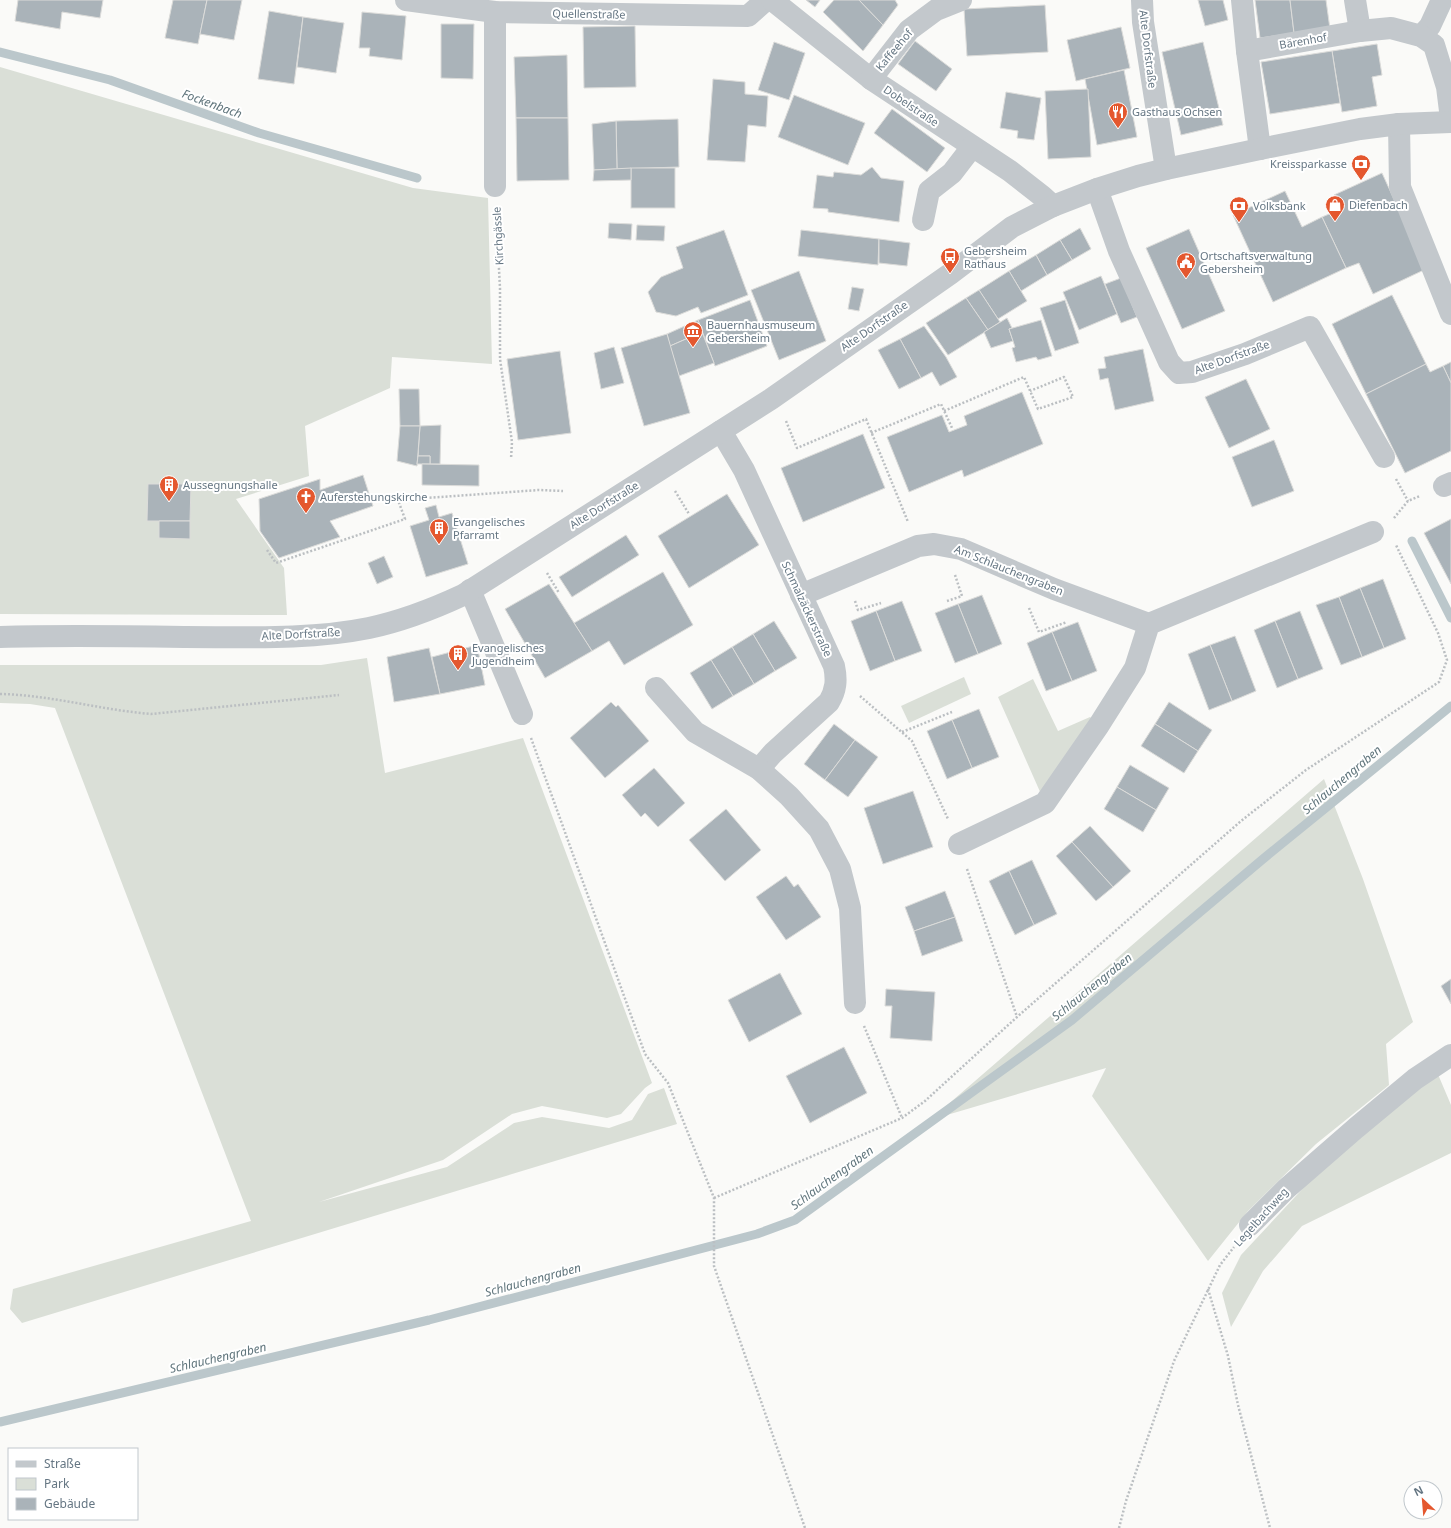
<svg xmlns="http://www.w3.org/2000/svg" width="1451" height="1528" viewBox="0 0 1451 1528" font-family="'Noto Sans',sans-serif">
<rect width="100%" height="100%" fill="#fafaf8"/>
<g fill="#dadfd7">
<path d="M0,67L413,188L488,198L492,364L392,357L390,388L305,426L309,476L236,499L284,568L287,615L0,614Z"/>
<path d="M367,658L385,773L523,738L652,1083L645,1088L621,1114L607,1118L542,1106L512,1114L443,1160L319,1202L447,1167L514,1123L542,1117L609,1128L632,1120L648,1094L664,1088L677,1124L22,1323L10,1309L13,1289L251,1221L55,708L30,704L0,703V665H321Z"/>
<path d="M964,677L971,694L909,723L901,706Z"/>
<path d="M1033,679L1058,731L1090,717L1099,725L1045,803L998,697Z"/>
<path d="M1324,779L1363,879L1413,1022L1386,1044L1389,1085L1316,1144L1248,1211L1208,1261L1092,1096L1106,1068L930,1120Z"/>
<path d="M1437,1072L1451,1105V1153L1302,1226L1263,1271L1231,1327L1222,1293L1241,1255L1322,1168Z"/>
</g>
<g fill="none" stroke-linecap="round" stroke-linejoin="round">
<g stroke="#bbc7cb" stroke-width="9">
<path d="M0,52L110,80L259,133L417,178"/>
<path d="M1412,541L1451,618"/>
<path d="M0,1422L429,1320L757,1234L795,1220L1072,1020L1263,859L1451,706"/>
</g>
</g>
<g fill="#aab3b9" stroke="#dcdcda">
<path d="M18,0H103L100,18L62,12L60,29L15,21Z"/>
<path d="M173,0H207L198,44L165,38Z"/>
<path d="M207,0H242L234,40L200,34Z"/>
<path d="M806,0H820L815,7Z"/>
<path d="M834,0H859L883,25L863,51L823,12Z"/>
<path d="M859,0H895L898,5L883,25Z"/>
<path d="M1198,0H1223L1228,20L1205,26Z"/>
<path d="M1255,0H1290L1294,33L1260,38Z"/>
<path d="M1290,0H1326L1330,29L1294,33Z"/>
<path d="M1045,5L1048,52L967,56L964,9Z"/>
<path d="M269,11L303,17L294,84L258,79Z"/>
<path d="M362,12L406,16L402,60L369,56L370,48H359Z"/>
<path d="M303,17L344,23L336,73L297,67Z"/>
<path d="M441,24H474L473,79L441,78Z"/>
<path d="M635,26L636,87L584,88L583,27Z"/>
<path d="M1121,27L1130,68L1076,81L1067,40Z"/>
<path d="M915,41L952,69L936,91L898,64Z"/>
<path d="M774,42L805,53L789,100L758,90Z"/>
<path d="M1203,42L1223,125L1181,135L1162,52Z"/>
<path d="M1377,44L1382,75L1372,77L1377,106L1342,112L1332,51Z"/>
<path d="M1332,51L1340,103L1270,114L1261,62Z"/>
<path d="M567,55L568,118H516L514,57Z"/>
<path d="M1124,70L1137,137L1097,145L1085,79Z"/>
<path d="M713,79L745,82V94L768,96L766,127L748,125L745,162L707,160Z"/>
<path d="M1088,89L1091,157L1048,159L1045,91Z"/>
<path d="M1006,92L1041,98L1034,140L1017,138L1018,131L1000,128Z"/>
<path d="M794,95L865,123L848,165L778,137Z"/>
<path d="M892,109L945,148L927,172L874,133Z"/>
<path d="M516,118H568L569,180L517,181Z"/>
<path d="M678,119L679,167L617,169L616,121Z"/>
<path d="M616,121L617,169L594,170L592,124Z"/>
<path d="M872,167L881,178L904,181L899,222L828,212V209L813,208L817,175L833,177L834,172L861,175Z"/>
<rect x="631" y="168" width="44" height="40"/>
<path d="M631,168V180L593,181L594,170Z"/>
<path d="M1382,173L1426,269L1373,294L1359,263L1346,268L1322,217L1341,209L1334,195Z"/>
<path d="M1285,191L1302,227L1322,217L1346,268L1273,302L1233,215Z"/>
<path d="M609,223L632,224L631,240L608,238Z"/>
<path d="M637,225L665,226L664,241L636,240Z"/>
<path d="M1080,228L1091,249L1072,260L1060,240Z"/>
<path d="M1189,229L1225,311L1182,329L1146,248Z"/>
<path d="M724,230L748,295L701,313L698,307L676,316L656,312L648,292L661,277L683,268L676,247Z"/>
<path d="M801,230L879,239L878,265L798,256Z"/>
<path d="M879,239L910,243L907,266L879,263Z"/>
<path d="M1060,240L1072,260L1047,275L1036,255Z"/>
<path d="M1036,255L1047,275L1021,291L1009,271Z"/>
<path d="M799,271L826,341L779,360L751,290Z"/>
<path d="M1009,271L1027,301L998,319L979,290Z"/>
<path d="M1101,276L1117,314L1079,330L1063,292Z"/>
<path d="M1121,278L1137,317L1121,323L1105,284Z"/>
<path d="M852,287L864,289L859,311L848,309Z"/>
<path d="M979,290L1000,322L988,330L966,298Z"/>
<path d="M1392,295L1426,364L1366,394L1332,324Z"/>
<path d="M966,298L988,330L948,355L926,323Z"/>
<path d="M750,300L767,346L715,366L698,320Z"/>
<path d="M1065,300L1079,343L1055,351L1040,308Z"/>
<path d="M1007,318L1012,328L1009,329L1013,341L991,348L984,332Z"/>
<path d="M698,320L702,332L670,346L667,334Z"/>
<path d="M1041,320L1052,356L1038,360L1036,357L1016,362L1012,348L1015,347L1009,329Z"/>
<path d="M924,326L946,357L957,377L940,386L932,372L921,378L900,339Z"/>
<path d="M702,332L714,363L679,376L670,346Z"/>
<path d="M667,334L690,413L644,426L621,348Z"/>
<path d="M900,339L921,378L899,389L878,350Z"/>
<path d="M614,347L624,383L601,389L594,353Z"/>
<path d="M1143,349L1154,401L1115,410L1108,378L1100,380L1098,369L1106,368L1104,357Z"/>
<path d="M560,351L571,433L518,440L507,359Z"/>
<path d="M1451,362V383L1443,366Z"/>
<path d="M1426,364L1430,372L1443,366L1451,383V451L1405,473L1366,394Z"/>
<path d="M1246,379L1270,429L1229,448L1205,397Z"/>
<path d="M399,389H419L420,426H400Z"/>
<path d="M1022,392L1043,444L964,477L962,470L909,492L887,437L942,415L949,432L967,425L964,416Z"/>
<path d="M441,425L440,464H430V456H418L420,426Z"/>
<path d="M400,426H420L417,466L397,461Z"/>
<path d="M863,434L885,488L803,522L781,468Z"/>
<path d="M1274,440L1294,491L1252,507L1232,457Z"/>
<path d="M418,456H430V464H417Z"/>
<path d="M422,464L479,465V486L422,485Z"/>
<path d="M363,475L373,506L330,521L340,537L279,558L260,531L259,499L320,479V490Z"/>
<path d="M148,484H191L190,521H147Z"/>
<path d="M727,494L759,545L689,588L658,536Z"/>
<path d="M436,505L439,517L452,513L468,564L426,577L410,526L429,520L425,508Z"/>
<path d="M1451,519V584L1424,533Z"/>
<path d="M159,521H190V539L159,538Z"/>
<path d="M626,535L639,555L572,597L559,577Z"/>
<path d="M384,556L393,577L377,584L368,563Z"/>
<path d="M663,572L693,625L624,665L609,641L592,651L574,623Z"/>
<path d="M1383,579L1406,639L1384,648L1360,588Z"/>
<path d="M549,584L592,651L545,678L505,609Z"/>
<path d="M1360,588L1384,648L1362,657L1339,597Z"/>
<path d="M982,595L1002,644L978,654L958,604Z"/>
<path d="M1339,597L1362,657L1341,665L1316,605Z"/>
<path d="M902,601L922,651L895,661L876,611Z"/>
<path d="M958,604L978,654L955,663L935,613Z"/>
<path d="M876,611L895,661L870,671L851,621Z"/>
<path d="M1300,611L1323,669L1298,679L1275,621Z"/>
<path d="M774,621L797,658L775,671L753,634Z"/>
<path d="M1275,621L1298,679L1277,688L1254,630Z"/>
<path d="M1078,622L1097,671L1072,681L1052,632Z"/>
<path d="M1052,632L1072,681L1046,691L1027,643Z"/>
<path d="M753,634L775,671L754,684L732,647Z"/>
<path d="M1235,636L1256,691L1232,701L1210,645Z"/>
<path d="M477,645L485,685L440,694L432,657Z"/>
<path d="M1210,645L1232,701L1209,710L1188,654Z"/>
<path d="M732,647L754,684L733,696L711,660Z"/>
<path d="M429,648L440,694L394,702L387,657Z"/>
<path d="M711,660L733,696L712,709L690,673Z"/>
<path d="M611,702L616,707L618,705L649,741L605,778L570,738Z"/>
<path d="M1169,702L1212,730L1198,751L1155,724Z"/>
<path d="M979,709L999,757L972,768L952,720Z"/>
<path d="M952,720L972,768L947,779L927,731Z"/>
<path d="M834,724L855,740L825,780L804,764Z"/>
<path d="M1155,724L1198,751L1184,773L1141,746Z"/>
<path d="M855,740L878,757L848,797L825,780Z"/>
<path d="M1130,765L1169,788L1156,810L1117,787Z"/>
<path d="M654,768L685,803L658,827L645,813L641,817L622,795Z"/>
<path d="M1117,787L1156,810L1143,832L1104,809Z"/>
<path d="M913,791L933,847L883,864L864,808Z"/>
<path d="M726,809L761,850L725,881L689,840Z"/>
<path d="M1090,826L1131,871L1113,887L1072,842Z"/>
<path d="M1072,842L1113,887L1096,901L1056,856Z"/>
<path d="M1032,860L1057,914L1034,925L1009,871Z"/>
<path d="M1009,871L1034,925L1015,935L989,881Z"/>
<path d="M786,876L794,887L798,884L821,917L786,940L756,897Z"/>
<path d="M945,891L955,917L914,931L905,907Z"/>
<path d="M955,917L963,941L922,956L914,931Z"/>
<path d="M780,973L802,1014L749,1042L728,1000Z"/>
<path d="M1451,979V1004L1441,986Z"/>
<path d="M886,989L935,992L932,1041L890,1038L892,1006H885Z"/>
<path d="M844,1047L867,1093L810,1123L786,1076Z"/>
</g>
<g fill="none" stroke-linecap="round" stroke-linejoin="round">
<g stroke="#bbbfc2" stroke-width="2.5" stroke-dasharray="2 2" stroke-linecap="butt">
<path d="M496,212L500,288V359L512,442L511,459"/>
<path d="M944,411L1024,377L1038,409L1073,397L1064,377L1030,391"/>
<path d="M786,421L797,448L866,419L908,522"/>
<path d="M871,433L941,404L952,428"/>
<path d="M1396,479L1408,501"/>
<path d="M675,491L689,514"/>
<path d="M1394,518L1408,501L1420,496"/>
<path d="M267,550L276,563L405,519L398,500L539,490L563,491"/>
<path d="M547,573L559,593"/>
<path d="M855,601L858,610L881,603"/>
<path d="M947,601L962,596L955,575"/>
<path d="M1029,608L1039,632L1067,622"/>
<path d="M0,694C51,695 101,710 151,714L339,695"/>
<path d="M860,696L912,741L948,819"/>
<path d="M902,732L952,712"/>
<path d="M531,738L645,1054L668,1083L714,1198V1266L805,1528"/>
<path d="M967,869L1017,1017"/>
<path d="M864,1026L902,1118"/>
<path d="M714,1198L902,1118L925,1101L1017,1017L1241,821L1306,770L1439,682L1447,660L1438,633L1396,545"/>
<path d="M1208,1289L1228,1356L1238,1405L1270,1528"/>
<path d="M1119,1528L1126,1501L1174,1361L1220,1265L1234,1247"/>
</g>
<g stroke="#c3c8cc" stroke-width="22">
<path d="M406,0L495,12L748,16L766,0"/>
<path d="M772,0L871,79L1010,171L1042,196L1053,206"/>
<path d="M1142,0L1143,22L1166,169"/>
<path d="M1242,0L1247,51"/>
<path d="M1355,0L1360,31"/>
<path d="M495,12V186"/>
<path d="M1421,36L1430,26L1442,0"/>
<path d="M871,79L909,30L936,10L961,0"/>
<path d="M1399,124L1400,187L1451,314"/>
<path d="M1260,149L1247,51L1360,31L1391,28L1421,36L1434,45L1447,87L1451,119"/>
<path d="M1097,189L1119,251L1169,362L1179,373L1192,372L1245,354L1310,327L1384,457"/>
<path d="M923,220L929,191L952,173L972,147"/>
<path d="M721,431L744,470L834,666C837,680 836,690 829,702L773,753L759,769"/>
<path d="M1444,486L1451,483"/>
<path d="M470,590L522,714"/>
<path d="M801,595L918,546L934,544L961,549L1054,589L1149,624"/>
<path d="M0,637C62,635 123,636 185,637C245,637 310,640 369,628C402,621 433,609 463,595L771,399L950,274L1012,227L1053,206L1097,189L1138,176L1166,169L1260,149L1360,129L1399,124L1451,122"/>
<path d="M656,688L695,732L759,769L789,796L819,829L840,869L850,908L855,1003"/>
<path d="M959,844L1045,803L1099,725L1135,668L1149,624L1373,532"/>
<path d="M1250,1225L1286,1189L1356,1128L1415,1079L1451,1055"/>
</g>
</g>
<defs>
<symbol id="restaurant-pin" viewBox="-11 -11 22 30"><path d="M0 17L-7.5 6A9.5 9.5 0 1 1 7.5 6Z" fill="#e4572e" stroke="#fff"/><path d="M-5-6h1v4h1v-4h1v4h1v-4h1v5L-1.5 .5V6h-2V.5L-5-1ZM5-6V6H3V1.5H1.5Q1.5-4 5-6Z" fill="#fff"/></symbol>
<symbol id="bank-pin" viewBox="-11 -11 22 30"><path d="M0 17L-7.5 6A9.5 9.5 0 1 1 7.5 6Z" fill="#e4572e" stroke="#fff"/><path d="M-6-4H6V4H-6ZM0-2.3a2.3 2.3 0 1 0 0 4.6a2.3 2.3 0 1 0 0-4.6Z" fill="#fff"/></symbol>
<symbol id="shop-pin" viewBox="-11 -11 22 30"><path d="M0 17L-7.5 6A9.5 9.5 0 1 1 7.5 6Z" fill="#e4572e" stroke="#fff"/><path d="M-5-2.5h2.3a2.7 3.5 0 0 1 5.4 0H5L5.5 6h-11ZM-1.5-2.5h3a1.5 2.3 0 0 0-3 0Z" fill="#fff"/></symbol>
<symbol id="bus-pin" viewBox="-11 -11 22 30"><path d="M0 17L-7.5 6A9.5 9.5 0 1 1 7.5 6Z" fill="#e4572e" stroke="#fff"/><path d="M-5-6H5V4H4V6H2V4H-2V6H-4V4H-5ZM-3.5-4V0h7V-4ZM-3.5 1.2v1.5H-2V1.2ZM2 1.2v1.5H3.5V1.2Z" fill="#fff"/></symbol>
<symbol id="civic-pin" viewBox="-11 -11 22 30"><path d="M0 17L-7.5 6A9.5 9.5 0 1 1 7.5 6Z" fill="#e4572e" stroke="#fff"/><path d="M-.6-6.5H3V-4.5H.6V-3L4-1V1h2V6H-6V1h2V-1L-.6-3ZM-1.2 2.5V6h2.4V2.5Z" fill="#fff"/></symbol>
<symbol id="museum-pin" viewBox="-11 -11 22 30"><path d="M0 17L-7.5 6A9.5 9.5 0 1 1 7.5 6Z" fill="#e4572e" stroke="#fff"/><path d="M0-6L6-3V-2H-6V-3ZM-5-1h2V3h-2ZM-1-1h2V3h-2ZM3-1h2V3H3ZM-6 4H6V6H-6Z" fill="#fff"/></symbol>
<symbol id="building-pin" viewBox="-11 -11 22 30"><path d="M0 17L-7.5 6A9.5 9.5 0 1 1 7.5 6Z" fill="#e4572e" stroke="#fff"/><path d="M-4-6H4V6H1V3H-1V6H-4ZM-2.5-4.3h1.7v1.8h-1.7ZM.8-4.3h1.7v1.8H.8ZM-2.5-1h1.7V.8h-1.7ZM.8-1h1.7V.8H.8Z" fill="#fff"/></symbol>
<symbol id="church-pin" viewBox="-11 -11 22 30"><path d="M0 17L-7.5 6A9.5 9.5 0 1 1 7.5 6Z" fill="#e4572e" stroke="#fff"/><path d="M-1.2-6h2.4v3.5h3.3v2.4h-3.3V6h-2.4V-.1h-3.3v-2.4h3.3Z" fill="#fff"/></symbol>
</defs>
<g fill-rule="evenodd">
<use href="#restaurant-pin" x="1107" y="101" width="22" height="30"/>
<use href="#bank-pin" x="1350" y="153" width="22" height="30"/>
<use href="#shop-pin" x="1324" y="194" width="22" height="30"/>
<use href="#bank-pin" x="1228" y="195" width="22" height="30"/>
<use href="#bus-pin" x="939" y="246" width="22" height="30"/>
<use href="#civic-pin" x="1175" y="251" width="22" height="30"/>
<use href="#museum-pin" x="682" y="320" width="22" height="30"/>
<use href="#building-pin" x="158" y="474" width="22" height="30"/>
<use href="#church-pin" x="295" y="486" width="22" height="30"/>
<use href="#building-pin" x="428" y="517" width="22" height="30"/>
<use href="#building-pin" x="447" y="643" width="22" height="30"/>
</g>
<g text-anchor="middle" stroke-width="4" stroke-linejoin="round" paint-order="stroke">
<g font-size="11" fill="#657683" stroke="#fff">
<text transform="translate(589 14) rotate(1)" y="4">Quellenstraße</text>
<text transform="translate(1303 41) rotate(-10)" y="4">Bärenhof</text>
<text transform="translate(1148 49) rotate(83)" y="4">Alte Dorfstraße</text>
<text transform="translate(894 50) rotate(-50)" y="4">Kaffeehof</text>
<text transform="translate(911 106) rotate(34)" y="4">Dobelstraße</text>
<text transform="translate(498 236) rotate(-93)" y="4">Kirchgässle</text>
<text transform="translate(874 326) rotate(-35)" y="4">Alte Dorfstraße</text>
<text transform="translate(1232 357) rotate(-20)" y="4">Alte Dorfstraße</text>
<text transform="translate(604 505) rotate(-32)" y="4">Alte Dorfstraße</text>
<text transform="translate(1009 570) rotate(22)" y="4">Am Schlauchengraben</text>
<text transform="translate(807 609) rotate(65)" y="4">Schmalzäckerstraße</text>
<text transform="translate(301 634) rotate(-3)" y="4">Alte Dorfstraße</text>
<text transform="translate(1261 1217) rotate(-48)" y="4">Legelbachweg</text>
</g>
<g font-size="11" fill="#657683" stroke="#fff" text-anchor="start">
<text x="1132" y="116">Gasthaus Ochsen</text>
<text x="1347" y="168" text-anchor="end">Kreissparkasse</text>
<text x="1349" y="209">Diefenbach</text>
<text x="1253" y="210">Volksbank</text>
<text x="964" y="255">Gebersheim<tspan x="964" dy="13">Rathaus</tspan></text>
<text x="1200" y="260">Ortschaftsverwaltung<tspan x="1200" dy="13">Gebersheim</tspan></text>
<text x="707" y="329">Bauernhausmuseum<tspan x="707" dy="13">Gebersheim</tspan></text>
<text x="183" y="489">Aussegnungshalle</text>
<text x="320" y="501">Auferstehungskirche</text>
<text x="453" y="526">Evangelisches<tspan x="453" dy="13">Pfarramt</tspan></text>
<text x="472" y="652">Evangelisches<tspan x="472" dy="13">Jugendheim</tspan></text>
</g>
<g font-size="12" font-style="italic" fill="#60757c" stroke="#fff">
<text transform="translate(212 104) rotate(20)" y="4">Fockenbach</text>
<text transform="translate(1342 780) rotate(-40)" y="4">Schlauchengraben</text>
<text transform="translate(1092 987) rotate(-39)" y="4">Schlauchengraben</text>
<text transform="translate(832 1178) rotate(-36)" y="4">Schlauchengraben</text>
<text transform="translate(533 1280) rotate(-15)" y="4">Schlauchengraben</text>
<text transform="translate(218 1358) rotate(-13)" y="4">Schlauchengraben</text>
</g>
</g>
<rect x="8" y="1448" width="130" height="72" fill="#ffffff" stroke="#c1c8cd"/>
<rect x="16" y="1461" width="20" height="6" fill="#c3c8cc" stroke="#c1c8cd"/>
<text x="44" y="1468" font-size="12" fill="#657683">Straße</text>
<rect x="16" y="1478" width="20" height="12" fill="#dadfd7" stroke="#c1c8cd"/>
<text x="44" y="1488" font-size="12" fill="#657683">Park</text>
<rect x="16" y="1498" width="20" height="12" fill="#aab3b9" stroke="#c1c8cd"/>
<text x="44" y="1508" font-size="12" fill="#657683">Gebäude</text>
<g transform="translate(1423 1500) rotate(334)"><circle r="19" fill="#ffffff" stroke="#c1c8cd"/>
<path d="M0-3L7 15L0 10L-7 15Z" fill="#e4572e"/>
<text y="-6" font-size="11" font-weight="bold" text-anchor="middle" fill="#657683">N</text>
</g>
</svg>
